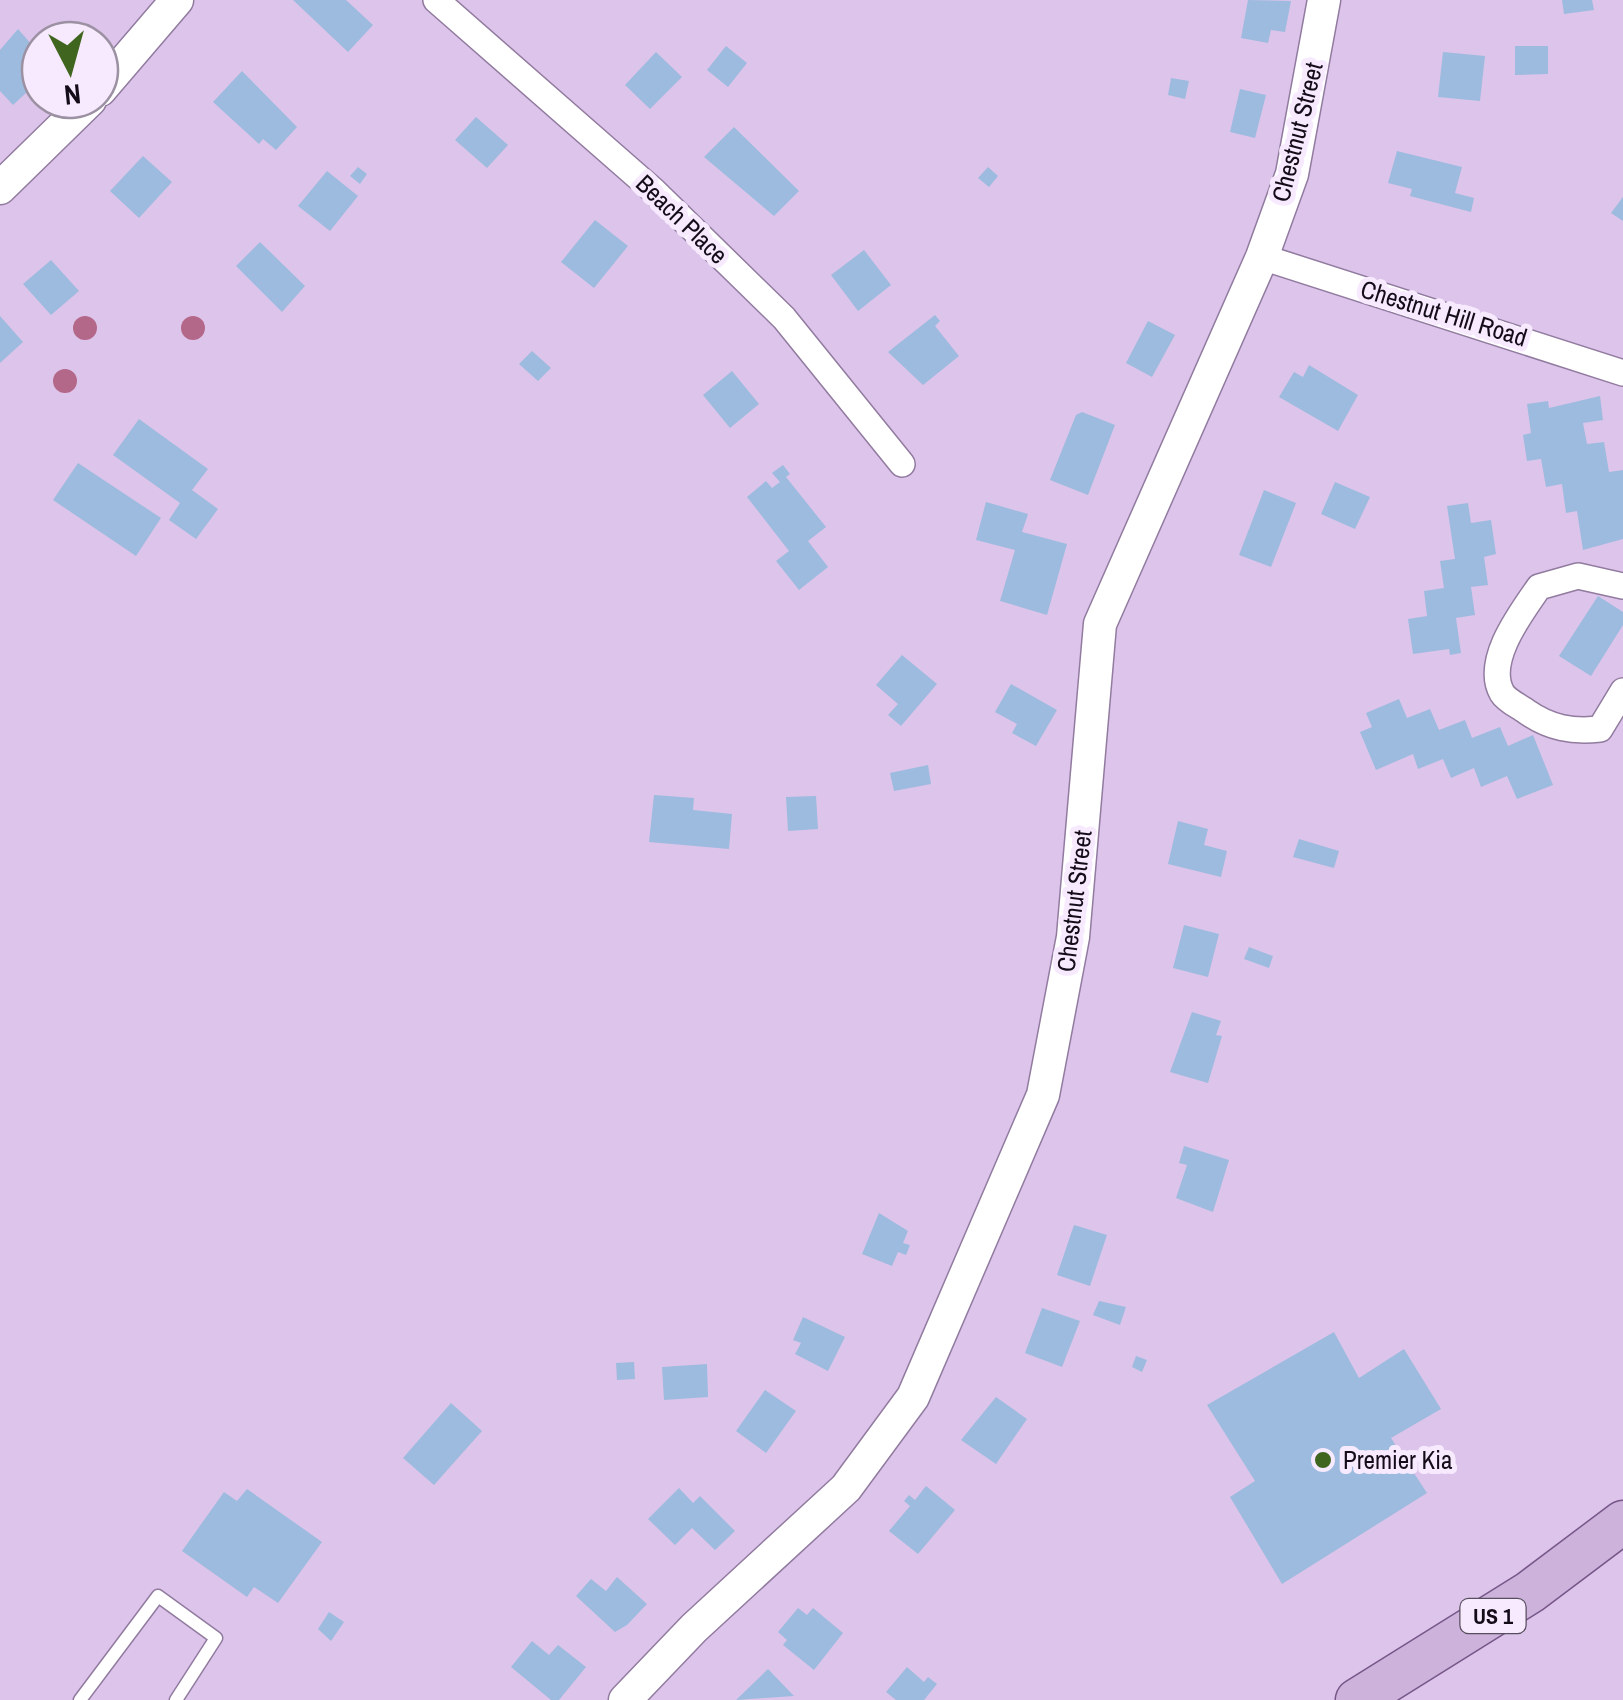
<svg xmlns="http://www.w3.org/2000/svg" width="1623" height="1700" viewBox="0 0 1623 1700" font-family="'Archivo Narrow',sans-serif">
<rect width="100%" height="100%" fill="#ddc4eb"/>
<g fill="#9dbbde">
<path d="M293,0H346L373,25L348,52Z"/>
<path d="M1248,0L1291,1L1285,32L1271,30L1268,43L1241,38Z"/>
<path d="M1562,0H1592L1594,10L1564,14Z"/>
<path d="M18,29L40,54V80L13,105L0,91V50Z"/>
<path d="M726,46L747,63L728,87L707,70Z"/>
<path d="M1515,46H1548V74L1515,75Z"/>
<path d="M656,52L682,77L650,109L625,85Z"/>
<path d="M1443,52L1485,56L1480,101L1438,97Z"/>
<path d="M242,71L297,127L276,150L263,139L259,144L213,102Z"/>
<path d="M1171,78L1189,81L1185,99L1168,95Z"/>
<path d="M1240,89L1266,95L1255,138L1230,132Z"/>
<path d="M476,117L508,145L487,168L455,140Z"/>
<path d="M734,127L799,191L774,216L704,157Z"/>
<path d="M1397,151L1462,167L1455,193L1474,198L1471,212L1410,196L1412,189L1388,183Z"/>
<path d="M143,156L172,182L139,218L110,191Z"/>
<path d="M358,167L367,174L360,184L350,176Z"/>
<path d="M988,167L998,176L989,187L978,178Z"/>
<path d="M327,171L358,196L330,231L298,206Z"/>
<path d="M1623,197V221L1611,213Z"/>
<path d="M595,220L628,246L594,288L561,262Z"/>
<path d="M260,242L305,286L282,312L236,266Z"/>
<path d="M864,250L891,285L858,311L831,275Z"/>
<path d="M51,260L79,291L51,315L23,284Z"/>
<path d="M935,315L940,321L935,326L959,356L923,385L888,352Z"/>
<path d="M0,316L23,342L0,363Z"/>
<path d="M1148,321L1175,335L1152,377L1126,363Z"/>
<path d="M532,351L551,368L538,381L519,364Z"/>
<path d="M1309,365L1358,395L1338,431L1279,397L1294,372L1303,377Z"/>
<path d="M732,371L759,404L730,428L703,395Z"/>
<path d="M1600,396L1603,420L1583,423L1587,444L1604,442L1609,472L1623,470V539L1583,550L1577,511L1566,513L1562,484L1546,487L1541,459L1527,461L1523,435L1531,433L1527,404L1548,401L1549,408Z"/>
<path d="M1082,412L1115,425L1088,495L1050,480L1076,415Z"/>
<path d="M139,419L208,469L192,490L218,509L196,539L169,520L180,503L113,455Z"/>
<path d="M78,463L161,518L136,556L53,500Z"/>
<path d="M783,465L790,474L786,477L826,527L808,541L828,567L799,590L776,561L789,551L747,497L766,481L772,488L780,482L772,473Z"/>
<path d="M1335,482L1370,497L1355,529L1321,514Z"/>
<path d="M1264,490L1296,503L1271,567L1239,555Z"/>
<path d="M986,502L1028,514L1022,532L1067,544L1047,615L1000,601L1015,550L976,540Z"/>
<path d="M1468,503L1471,523L1491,520L1496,554L1484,557L1488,585L1471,587L1475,615L1456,618L1461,653L1450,655L1449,649L1413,654L1408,619L1427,616L1424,591L1444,588L1440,561L1455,559L1447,506Z"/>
<path d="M1598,596L1623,612V625L1591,676L1559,656Z"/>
<path d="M902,655L937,684L901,726L888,715L898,704L876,685Z"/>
<path d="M1011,684L1057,710L1036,746L1012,733L1017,724L995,712Z"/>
<path d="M1399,699L1407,718L1430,709L1439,730L1465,720L1472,738L1500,727L1508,746L1533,735L1553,785L1517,799L1507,776L1481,787L1474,768L1451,778L1443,759L1418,769L1413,754L1376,770L1360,732L1372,727L1366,713Z"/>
<path d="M928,765L931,784L894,791L890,773Z"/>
<path d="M654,795L694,798L693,810L732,814L729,849L649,842Z"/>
<path d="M816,796L818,829L788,831L786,797Z"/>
<path d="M1178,821L1208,829L1204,845L1227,851L1221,877L1168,864Z"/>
<path d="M1299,839L1339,851L1334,868L1293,857Z"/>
<path d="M1184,925L1219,934L1208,977L1173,968Z"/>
<path d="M1249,947L1273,956L1269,968L1244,959Z"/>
<path d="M1192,1012L1221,1021L1216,1035L1222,1036L1208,1083L1170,1072Z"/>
<path d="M1184,1146L1229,1160L1213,1212L1176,1198L1187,1165L1179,1163Z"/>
<path d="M879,1213L908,1231L903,1243L910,1245L906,1255L898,1252L892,1266L862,1254Z"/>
<path d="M1074,1225L1107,1235L1090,1286L1057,1275Z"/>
<path d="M1099,1301L1126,1307L1120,1325L1093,1315Z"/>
<path d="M1042,1308L1080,1321L1062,1367L1025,1353Z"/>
<path d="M803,1317L845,1337L828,1371L795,1354L801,1343L793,1340Z"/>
<path d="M1334,1332L1359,1378L1404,1349L1441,1409L1391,1438L1427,1493L1282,1584L1230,1497L1255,1481L1207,1405Z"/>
<path d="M1136,1356L1147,1360L1142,1372L1132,1367Z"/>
<path d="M634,1362L635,1379L617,1380L616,1363Z"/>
<path d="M707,1364L708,1397L664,1400L662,1367Z"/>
<path d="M765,1390L796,1411L766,1453L736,1431Z"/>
<path d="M996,1397L1027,1419L996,1464L961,1440Z"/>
<path d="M451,1403L482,1431L434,1485L403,1458Z"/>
<path d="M926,1486L955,1510L918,1554L889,1531L910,1506L904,1501L909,1495L915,1500Z"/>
<path d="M679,1488L693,1503L700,1496L735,1531L715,1550L692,1528L675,1545L648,1519Z"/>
<path d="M247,1489L322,1542L278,1603L254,1587L247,1597L182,1551L224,1492L237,1501Z"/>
<path d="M617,1577L647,1604L627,1625L615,1632L576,1596L591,1579L606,1591Z"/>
<path d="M798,1608L807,1615L813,1608L843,1633L814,1670L783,1645L787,1640L778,1632Z"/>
<path d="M329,1612L344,1622L331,1641L318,1629Z"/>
<path d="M532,1641L549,1655L558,1645L586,1667L559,1700H551L511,1667Z"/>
<path d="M907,1667L924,1682L928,1677L937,1684L924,1700H896L886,1692Z"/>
<path d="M768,1669L794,1696L736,1700Z"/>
</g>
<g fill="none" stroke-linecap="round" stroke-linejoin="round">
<defs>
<path id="service" d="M80,1700L158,1596L216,1638L176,1700"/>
<g id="minor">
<path d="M436,0L654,191L784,318L902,464"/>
<path d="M1262,257L1623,373"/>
<path d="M1623,586L1578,576L1539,587C1521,613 1484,661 1502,693C1507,701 1519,706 1527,712C1550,728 1572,732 1600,729L1623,691"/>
</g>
<g id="tertiary">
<path d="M100,90L177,0"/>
<path d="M0,188L90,100"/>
<path d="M625,1700L694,1628L846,1488L913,1397L1043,1095L1073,937L1100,624L1262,257L1292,174L1324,0"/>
</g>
<path id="primary" d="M1357,1700L1530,1592L1623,1522"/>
</defs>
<use href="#service" stroke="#917b9f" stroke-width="15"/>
<use href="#minor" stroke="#917b9f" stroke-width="28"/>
<use href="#tertiary" stroke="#917b9f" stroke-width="35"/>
<use href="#primary" stroke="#765788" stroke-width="45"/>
<use href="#service" stroke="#fff" stroke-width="12"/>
<use href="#minor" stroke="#fff" stroke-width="25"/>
<use href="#tertiary" stroke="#fff" stroke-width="32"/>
<use href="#primary" stroke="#cdb2dc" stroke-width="42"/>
</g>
<g fill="#b46889">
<circle cx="85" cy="328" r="12"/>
<circle cx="193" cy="328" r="12"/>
<circle cx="65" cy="381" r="12"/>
</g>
<circle fill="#40651f" stroke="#f7eafe" stroke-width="4" cx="1323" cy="1460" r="10"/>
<g text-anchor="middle" stroke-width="10" stroke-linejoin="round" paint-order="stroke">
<rect fill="#f7eafe" stroke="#584f5e" stroke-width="2.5" x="1460.5" y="1599" width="65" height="34" rx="8"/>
<g font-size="22" font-weight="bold" fill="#140c19">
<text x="1493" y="1624">US 1</text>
</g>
<g font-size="25" fill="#140c19" stroke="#f7eafe">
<text transform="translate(1297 132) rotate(-76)" y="9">Chestnut Street</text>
<text transform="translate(682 219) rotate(44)" y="9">Beach Place</text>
<text transform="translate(1444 313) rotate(17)" y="9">Chestnut Hill Road</text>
<text transform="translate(1074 901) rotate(-83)" y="9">Chestnut Street</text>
</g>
<g font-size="25" fill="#140c19" stroke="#f7eafe" text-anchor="start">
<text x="1343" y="1469">Premier Kia</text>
</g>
</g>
<g transform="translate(70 70) rotate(174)"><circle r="48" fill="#f7eafe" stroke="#9c91a2" stroke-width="2.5"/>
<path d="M0-8L18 38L0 25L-18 38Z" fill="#40651f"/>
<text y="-15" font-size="28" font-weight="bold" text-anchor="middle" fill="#140c19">N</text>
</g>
</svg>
